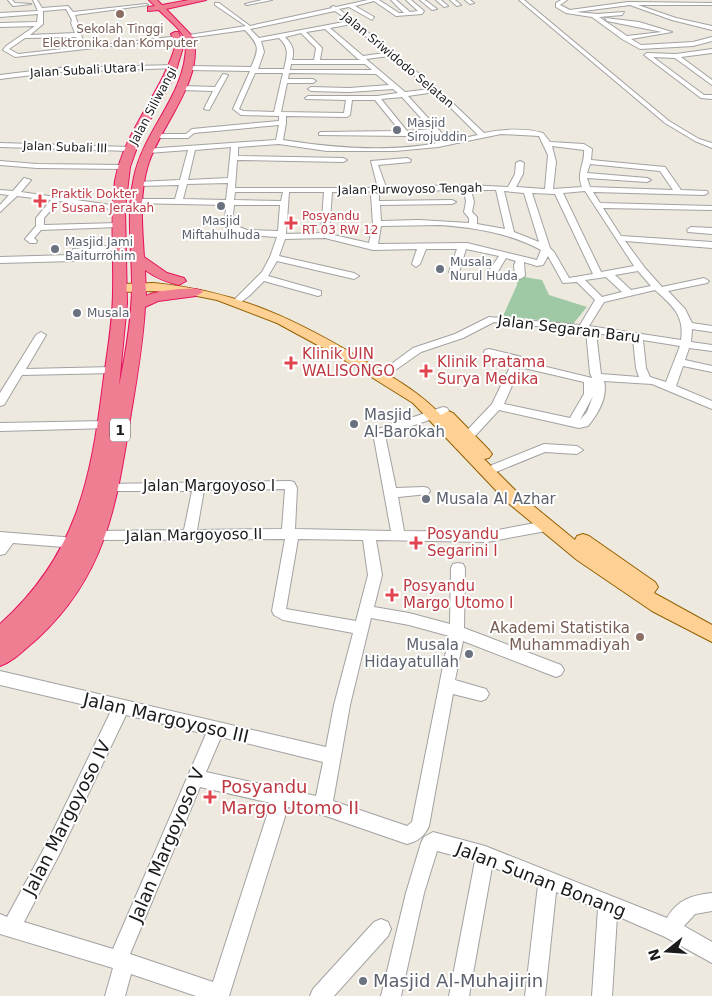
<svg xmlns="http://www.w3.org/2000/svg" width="712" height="996" viewBox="0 0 712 996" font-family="'DejaVu Sans',sans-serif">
<rect width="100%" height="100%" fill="#eee9df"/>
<path fill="#9ec9a4" d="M518,276L542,280L549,295L587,307L573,324L503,316L517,285Z"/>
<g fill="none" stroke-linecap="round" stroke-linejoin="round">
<defs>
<g id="minor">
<path d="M8,0H12L15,3L31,4L13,6Z"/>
<path d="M33,0H37L42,8L68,6L73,12L146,4L148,5L75,15L85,47L179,36L182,38L15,57L3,50L6,46L35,26L0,27V23L37,22L38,14L0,17V13L38,11ZM66,9L72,20L71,23L75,33L30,35L43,24V11ZM76,37L80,47L18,54L9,49L25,38Z"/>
<path d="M262,0H272L247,5L245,4Z"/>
<path d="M368,0H379L399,13H404L391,0H396L410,12L418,11L406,0H411L424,11L422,14L396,16L374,1L355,6L374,17L372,20L349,7L339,9L438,89L484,133C504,129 524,128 543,133L550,142L584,144L592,149L591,160L665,167L681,190L707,191L708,193L704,195L593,192L600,203L712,206V210L603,208L621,236L712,242V248L625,241L645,268L662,287L704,278L709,281L707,283L668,291L685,309L692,323L712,326V332L692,329L691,342L712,345V351L689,348L685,360L712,366V372L683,366L676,386L712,401V409L652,384L604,381C608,397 598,414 588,426L579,428L499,410L464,448H456L454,445L456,442L492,404L513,361L485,354L484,352L485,350L489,349L530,359V363L592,378L593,380L590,373L586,331L494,322L463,338L421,352L384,378H376L375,376L413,348L455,334L489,317L580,325L595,300L577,282L563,283L548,256L543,265L537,266L524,262L525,276L520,279L515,276L514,265L516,261L506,258L497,273L494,274L489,271L499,256L466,249L459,272L454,275L449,272L457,249H426L420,264L416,267L412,264L417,249L373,250L325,238L285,239L279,256L354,273L359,276L354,279L277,261L268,276L321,291V295L318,296L264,281L249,296L238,304L233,301L262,272L270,257L277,237L247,235L225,227L226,205L133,203V199H175L179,185L138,186L134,184L138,182L180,180L188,150L148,153L144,151L145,149L276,140L279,125L194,133L188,138H154L151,136L154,134H186L192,129L279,121V116L241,115L233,109L250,71L190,70L187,68L190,66L251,67C260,48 259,45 245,30L187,38L189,35L246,26L215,5V3H219L250,26L332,8L331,7L333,6L336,7ZM335,11L349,21L259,38L250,29ZM352,24L385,53L363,56L330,28ZM325,29L358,59L361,60H320L322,48L306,32ZM301,33L316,48L314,60H292C295,50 292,44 285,37ZM279,38C290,48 287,56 284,69H258L264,52L261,41ZM389,56L431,89L405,92L366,59ZM291,64H365L372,70H290ZM255,73H283L274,112L243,111L239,109ZM289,73L376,74L389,85L349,88L311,87L308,89L311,91L349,92L393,89L398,93L377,96H308L305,98L306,99L346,100L344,113L281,112L287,83H313L316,81L313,79H288ZM435,92L478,135L449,141L408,96ZM402,97L431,129L407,131L381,99ZM352,100H375L400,131L321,132L319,133V135L406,136L434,133L442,142C391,153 334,148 283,140L286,123V116L347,117L350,115ZM501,134L539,136L548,155L545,189L516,187L523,174L524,163L520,161L516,163L515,174L508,187L467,185L386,187L378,165L410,162L411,160L407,158L371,161L378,188H235L237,160L343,162L347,160L343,158L238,156V147L279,144L327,151H395L438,147ZM552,146L584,150C585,164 576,173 582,187L553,189L556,162ZM231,147L228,178L188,180L195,150ZM590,164L660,171L673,190L590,187L587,178L647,182L651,180L647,178L587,173ZM228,183L226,200L183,199L187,184ZM464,190L466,202L464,212L469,218V223L419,220L381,221L380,205L452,204L456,202L452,200L379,201V195L375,193L371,195L373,224L369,243L329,234L332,192ZM471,190H496L505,229L477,224V217L472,212L474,202ZM504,191L524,193L539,242L514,232ZM585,191L634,266L601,272L563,193ZM235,192H283L281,201L234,200ZM289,192H324L321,233L286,234ZM532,193L555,194L593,274L569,278L554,252L550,248ZM234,205H280L278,231L247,230L232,224ZM441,225C477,228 509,233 541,250L537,260L467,243L378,244L381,226ZM638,271L651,286L631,290L615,275ZM606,277L622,292L602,297L585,280ZM655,290C672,305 685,316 681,340L589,326L604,302ZM596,333L633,339L636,368L639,377L601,374ZM643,340L680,346L666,382L650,377L646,368ZM520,367L584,382V394L570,418L504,404ZM593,396L587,412L580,420Z"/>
<path d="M420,0H425L437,9L432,10Z"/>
<path d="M436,0H441L448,6L444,7Z"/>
<path d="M450,0H455L461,5L457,6Z"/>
<path d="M465,0H470L474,3L470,4Z"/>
<path d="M519,0H524L669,121L699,139L712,143V148L695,141L665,123Z"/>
<path d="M561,0H567L560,5L570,10L628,2L712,3V5H638L676,18L712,26V30L672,20L630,5L576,12L597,14L624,12L622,15L599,17L627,36L662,32L607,21L605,18L639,22L672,32L631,39L641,45L693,42L712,37V41L693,46L640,49L622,39L592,17L566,13L556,7V3Z"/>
<path d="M712,49V53L681,57L712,80V85L675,58L653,57L704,95H712V99L701,98L644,55L647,53L676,54Z"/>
<path d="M175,65L177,68L57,72L0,79V75L57,68Z"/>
<path d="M223,74L228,75L209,110L204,109L213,91L182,90L179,88L182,86L215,87Z"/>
<path d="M0,143L130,147L134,149L130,151L0,147Z"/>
<path d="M0,161L37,164L124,165L128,167L124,169L37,168L0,165Z"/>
<path d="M24,178L31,180L21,192L118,206L122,208L118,210L59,201L44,218V225L118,223L122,225L118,227L41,230L34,238L37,241L36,243H30L25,239L36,226V218L51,200L17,196L0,212V205L9,195L0,194V190L13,191Z"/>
<path d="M691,227L712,228V234L688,232L687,230Z"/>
<path d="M118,245L121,246V250L80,253L77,260L74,261L0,263V257L70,255L73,249Z"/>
<path d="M41,332L46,335L26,369L113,367L118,370L113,373L22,375L4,405L0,406V393L36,335Z"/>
<path d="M443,407L447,408L449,411L447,414L385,435L396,488L424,487L428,488L430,491L428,494L398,497L404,531L487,532L546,521L551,523L552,526L551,529L546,531L487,542L376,540L382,575L374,607L409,613L450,624L451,568L453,564L458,563L463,564L465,568L464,628L561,665L564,670L561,675L556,677L463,641L455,680L486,689L489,694L486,699L481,701L453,694L429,826C424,837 418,841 407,844L323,815L288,807L229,996H196L131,974L125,996H105L113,968L0,934V914L7,917L48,841L111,711L0,685V671L326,747L334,705L353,633L283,620L274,615L272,611L285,539L91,540L89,536L91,532L96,531L184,530L192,491H110L104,487L106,484L290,481L294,482L297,488L295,529L391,531L373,433L375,430ZM285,489L282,529L197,530L204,490ZM298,539L363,540L368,575L356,621L286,609ZM371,618L409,625L449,636L412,822L407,826L333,801L350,705ZM126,715L206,734L113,949L24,922L60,853ZM221,737L323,762L316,796L206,772ZM200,787L271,803L213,982L130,954Z"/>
<path d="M107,421L113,425L111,428L0,431V423Z"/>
<path d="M544,444L577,446L583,450L577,454L545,452L496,472L490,468L492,465Z"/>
<path d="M0,532L76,538L81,539L83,543L81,547L76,548L13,543L5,554L0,555Z"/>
<path d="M433,832L485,846L667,918C677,900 692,895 712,893V911L695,914L684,926L712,942V963L665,937L617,916L612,996H592L598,909L556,892L545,996H525L538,885L492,867L469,996H449L475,861L437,851L424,893L401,996H381L406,893L421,843L424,837Z"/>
<path d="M381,919L388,922L391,929L388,936L334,996H310L313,989L374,922Z"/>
</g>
<path id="major" d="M154,283C239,291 299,321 370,364C397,380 419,392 441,415L448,411L453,413L489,450L492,454L489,458L484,459L519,494L575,540L577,536L583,534L589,536L655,582L658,587L654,593L712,625V642L652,611L577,560L507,502L413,403L336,355L277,323L217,300L187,294L154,291L120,292L114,288L120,284Z"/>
<path id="highway" d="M149,0H157L162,5L189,0H206L166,9L193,37C205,79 160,126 148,165C139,195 142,226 144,257L167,273L184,278L186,281L179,285C166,282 156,278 145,270L146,296C155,291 197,285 203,292L196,296L158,301L145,307C143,343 137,378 131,413C117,502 107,575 37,639C25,649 14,661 0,666V624C76,556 91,481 103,384C107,353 113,322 113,291C114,254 110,217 115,181C124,131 162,93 176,44L171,34L175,32H178L184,44L174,77L141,136L130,167L125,209L127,303L119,386C126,352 132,318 132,285C132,249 126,214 134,177C144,129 186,95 186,45C186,32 167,19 159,10L148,11V7L155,6Z"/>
</defs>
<use href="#minor" stroke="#a2a2a2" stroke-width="2"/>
<use href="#major" stroke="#926100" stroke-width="2"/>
<use href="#highway" stroke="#e6125c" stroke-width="2"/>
<use href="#minor" fill="#fff" fill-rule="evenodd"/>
<use href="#major" fill="#ffd093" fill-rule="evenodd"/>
<use href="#highway" fill="#ef7e93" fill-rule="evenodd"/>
</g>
<g fill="#8d6e63" stroke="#fff" stroke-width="2">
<circle cx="120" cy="14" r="5"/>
<circle cx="640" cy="637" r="5"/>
</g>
<g fill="#6b7280" stroke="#fff" stroke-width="2">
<circle cx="397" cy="130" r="5"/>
<circle cx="221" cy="206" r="5"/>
<circle cx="55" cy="249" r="5"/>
<circle cx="440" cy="269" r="5"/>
<circle cx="77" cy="313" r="5"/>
<circle cx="354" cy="424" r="5"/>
<circle cx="426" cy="499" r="5"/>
<circle cx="469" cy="654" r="5"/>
<circle cx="363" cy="981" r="5"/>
</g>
<g fill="#e0444e" stroke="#fff" stroke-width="2">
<path d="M37.5 193.5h5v5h5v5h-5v5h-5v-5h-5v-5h5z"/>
<path d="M288.5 215.5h5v5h5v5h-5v5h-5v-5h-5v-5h5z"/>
<path d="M288.5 355.5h5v5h5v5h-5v5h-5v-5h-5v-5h5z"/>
<path d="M423.5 363.5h5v5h5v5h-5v5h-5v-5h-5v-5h5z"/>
<path d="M413.5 535.5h5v5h5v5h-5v5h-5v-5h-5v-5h5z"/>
<path d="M389.5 587.5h5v5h5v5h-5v5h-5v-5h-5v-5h5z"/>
<path d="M207.5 789.5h5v5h5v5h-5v5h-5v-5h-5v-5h5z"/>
</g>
<g text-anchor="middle" stroke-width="4" stroke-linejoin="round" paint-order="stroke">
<g font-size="12" fill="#785e54" stroke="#fff">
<text x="120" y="33">Sekolah Tinggi<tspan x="120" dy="14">Elektronika dan Komputer</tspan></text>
</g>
<g font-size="12" fill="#1b1b1b" stroke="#fff">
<text transform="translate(398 60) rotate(40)" y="4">Jalan Sriwidodo Selatan</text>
<text transform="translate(87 70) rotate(-3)" y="4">Jalan Subali Utara I</text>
<text transform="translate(153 106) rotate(-62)" y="4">Jalan Siliwangi</text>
<text transform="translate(65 147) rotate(2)" y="4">Jalan Subali III</text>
<text transform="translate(410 189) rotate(-1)" y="4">Jalan Purwoyoso Tengah</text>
</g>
<g font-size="12" fill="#5b616d" stroke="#fff" text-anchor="start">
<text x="407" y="127">Masjid<tspan x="407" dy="14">Sirojuddin</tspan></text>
<text x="221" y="225" text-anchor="middle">Masjid<tspan x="221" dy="14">Miftahulhuda</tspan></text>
<text x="65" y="246">Masjid Jami<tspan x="65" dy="14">Baiturrohim</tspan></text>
<text x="450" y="266">Musala<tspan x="450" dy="14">Nurul Huda</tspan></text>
<text x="87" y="317">Musala</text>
</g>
<g font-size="12" fill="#be3a42" stroke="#fff" text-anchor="start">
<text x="51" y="198">Praktik Dokter<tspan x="51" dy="14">F Susana Jerakah</tspan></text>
<text x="302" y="220">Posyandu<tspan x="302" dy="14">RT 03 RW 12</tspan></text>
</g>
<rect fill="#fff" stroke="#5f5f5f" stroke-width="1" x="110" y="418.5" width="20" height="23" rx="4"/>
<g font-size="14" font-weight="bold" fill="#1b1b1b">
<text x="120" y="435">1</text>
</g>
<g font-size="15" fill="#1b1b1b" stroke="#fff">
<text transform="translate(569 329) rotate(7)" y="5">Jalan Segaran Baru</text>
<text x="209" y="491">Jalan Margoyoso I</text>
<text transform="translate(194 535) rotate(-1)" y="5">Jalan Margoyoso II</text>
</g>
<g font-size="15" fill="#be3a42" stroke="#fff" text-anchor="start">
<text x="302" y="359">Klinik UIN<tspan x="302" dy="17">WALISONGO</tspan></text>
<text x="437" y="367">Klinik Pratama<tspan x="437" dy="17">Surya Medika</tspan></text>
<text x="427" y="539">Posyandu<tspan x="427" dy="17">Segarini I</tspan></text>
<text x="403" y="591">Posyandu<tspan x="403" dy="17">Margo Utomo I</tspan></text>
</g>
<g font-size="15" fill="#5b616d" stroke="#fff" text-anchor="start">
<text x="364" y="420">Masjid<tspan x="364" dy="17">Al-Barokah</tspan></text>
<text x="436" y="504">Musala Al Azhar</text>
<text x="459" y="650" text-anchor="end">Musala<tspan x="459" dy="17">Hidayatullah</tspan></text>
</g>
<g font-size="15" fill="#785e54" stroke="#fff" text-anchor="end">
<text x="630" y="633">Akademi Statistika<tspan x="630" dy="17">Muhammadiyah</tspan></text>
</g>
<g font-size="18" fill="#1b1b1b" stroke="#fff">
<text transform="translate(166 718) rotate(13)" y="6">Jalan Margoyoso III</text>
<text transform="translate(67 818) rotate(-63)" y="6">Jalan Margoyoso IV</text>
<text transform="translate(167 845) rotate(-67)" y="6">Jalan Margoyoso V</text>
<text transform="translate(541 880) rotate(21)" y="6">Jalan Sunan Bonang</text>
</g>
<g font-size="18" fill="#be3a42" stroke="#fff" text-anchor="start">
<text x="221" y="793">Posyandu<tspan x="221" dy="21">Margo Utomo II</tspan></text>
</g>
<g font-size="18" fill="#5b616d" stroke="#fff" text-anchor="start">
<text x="373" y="987">Masjid Al-Muhajirin</text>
</g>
</g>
<g transform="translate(667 951) rotate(253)" stroke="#ffffff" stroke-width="4" paint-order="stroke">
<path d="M0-4L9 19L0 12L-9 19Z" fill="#1b1b1b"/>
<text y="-8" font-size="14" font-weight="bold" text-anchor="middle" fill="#1b1b1b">N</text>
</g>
</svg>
